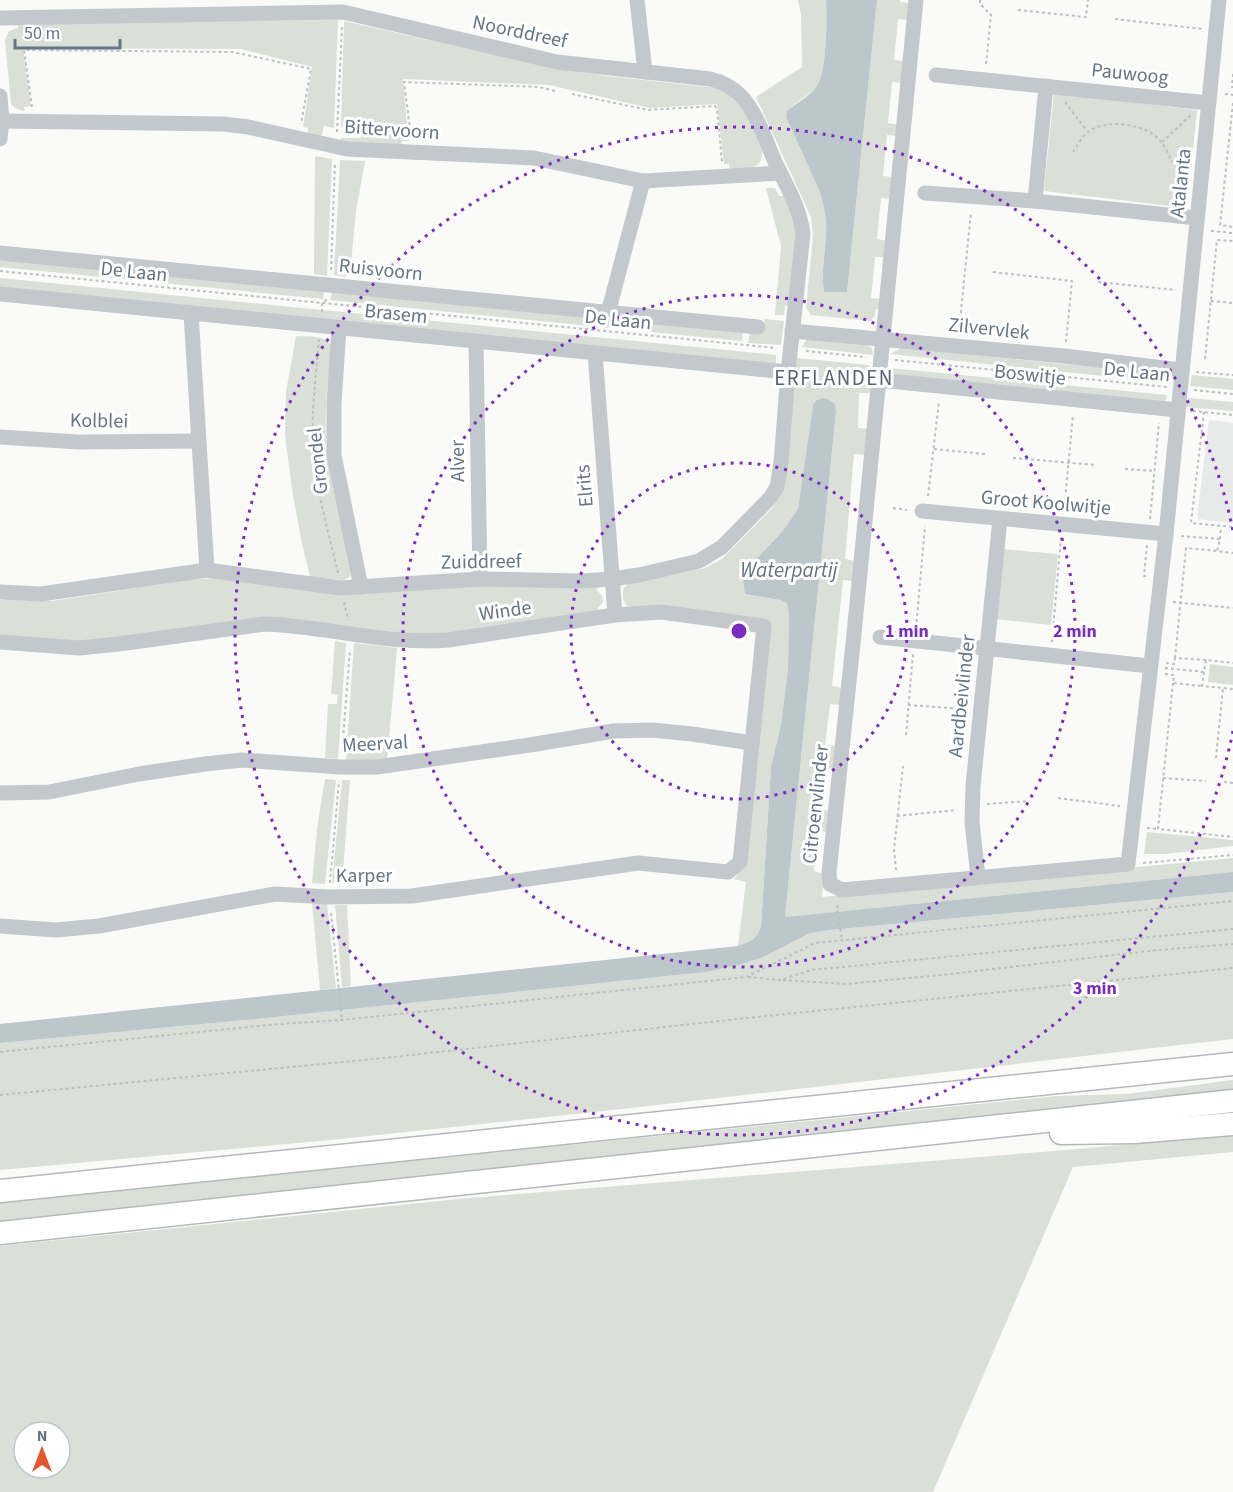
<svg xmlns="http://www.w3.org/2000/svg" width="1233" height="1492" viewBox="0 0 1233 1492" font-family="'Source Sans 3',sans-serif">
<rect width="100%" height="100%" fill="#fafaf8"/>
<path fill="#e8e9e9" d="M1209,420L1233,423V523L1197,519Z"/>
<g fill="#dadfd7" fill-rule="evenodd">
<path d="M798,0H826C827,18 827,75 815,88C806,99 789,103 786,117L820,192C824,206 827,220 826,235C825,255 821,271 824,291L847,292L877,0H900V2L910,3L909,20L898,19L894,60L905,61L903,83L892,82L888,123L899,125L897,136L887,135L883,176L893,177L891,199L881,198L877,239L887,241L885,257H875L871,298L881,299L880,309H876L875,315L871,321L811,315L806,307L813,237L811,217L756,97L802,67L801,14Z"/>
<path d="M338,20L334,128L324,126L321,138L307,135L308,128L303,127L312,67L241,49L23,48L31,106L24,107L25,111C18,110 15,108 11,104L5,40L9,31L18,28V23Z"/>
<path d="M344,21L554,68L607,76L717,88L727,91L745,106L762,149C764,171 746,169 730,171L729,164H724L717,104L650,108L549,85L403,79L407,126H401L400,133L408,134L409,141H402L401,146L340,142L341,138H361V128L341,127Z"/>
<path d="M1054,93L1197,110L1187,208L1044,191Z"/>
<path d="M315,156L332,159L327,276L314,274Z"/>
<path d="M340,160L365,161L356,211L350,273L345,277L334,275Z"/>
<path d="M766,188H775L779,196H784L797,224L789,306L785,305L784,315H775L781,246Z"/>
<path d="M0,257L324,291L323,299L0,267Z"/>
<path d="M0,278L776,355V364L0,289Z"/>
<path d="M332,292L743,332L742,341L330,300Z"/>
<path d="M765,319L784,321L781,345L748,343L750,332L762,333Z"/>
<path d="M296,336C310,337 323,334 332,346C328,381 323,417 327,452C332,492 344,531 351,571L350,577L344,580L310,577L302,543L293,496L285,435L286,392Z"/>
<path d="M807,339L864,344L872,348L873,355L802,347Z"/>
<path d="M901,348L1165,374L1172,383L890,354Z"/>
<path d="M797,358L868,365L870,367L874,368L872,393H859L858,428L868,429L865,455L854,454L845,559L855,561L852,581L843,580L832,686L842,688L840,705L830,704L825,745L836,746L834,769L823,768L820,809L830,811L828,832L818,831L814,871L824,874L822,897L1233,858V872L785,917L836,413L813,405L798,509L782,532L745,594L780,600L788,603L789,616L788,668L781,725L771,767L761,927C756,940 751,941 738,946L746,882L734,879L746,863L770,622L635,608L626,605L623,599V589L630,582L705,568L722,559L774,506L784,489Z"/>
<path d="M890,368L1167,395L1165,404L888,376Z"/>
<path d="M1192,375L1233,379V390L1190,386Z"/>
<path d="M1188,398L1233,402V411L1186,407Z"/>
<path d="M1002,549L1058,554L1051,625L995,619Z"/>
<path d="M214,578L481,586H598L597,591L602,595L603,602L598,608L599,612L454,633L419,635L296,621L86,642L0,636V600L52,601L189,580Z"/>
<path d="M335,641L346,643L338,759L325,758L328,704H337L338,695L331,694Z"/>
<path d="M354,643L397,648L387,761L346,760Z"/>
<path d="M1210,664L1233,667V685L1208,682Z"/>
<path d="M325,779L336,780L325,884L312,883L317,829Z"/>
<path d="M342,780H350L342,884L332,883Z"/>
<path d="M1147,832L1233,840V846L1165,854H1144Z"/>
<path d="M1233,892V1039L622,1109L331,1140L0,1170V1043L246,1020L706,972L738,965L810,933L830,930Z"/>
<path d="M312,902L327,903L336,988L320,990Z"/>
<path d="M335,905H347L351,986L342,987Z"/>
<path d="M1233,1080V1091L0,1225V1202L1058,1096L1127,1094Z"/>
<path d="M1233,1135V1152L1073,1167L933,1492H0V1246L468,1198L1054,1151ZM24,1432H60V1468H24Z"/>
</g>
<g fill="#bbc7cb">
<path d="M826,0H877L847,292H824C821,272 825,255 826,235C827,220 824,206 820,192L786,117L787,111C796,103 809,97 816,87C827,74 827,18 826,0Z"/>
<path d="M823,398L829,400L835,404L836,412L785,917L1233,872V892L830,930L810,933L763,957L738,965L706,972L246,1020L0,1043V1024L738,946C751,941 756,940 761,927L771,767L781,725L788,668L789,616L787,603L780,600L745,594L743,578L749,567L782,532L798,509L813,405L817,400Z"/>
</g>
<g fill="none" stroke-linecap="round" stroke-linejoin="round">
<defs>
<g id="highway">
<path d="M1061,1133L1134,1132L1233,1124"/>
<path d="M0,1191L1233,1064"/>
<path d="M0,1233L1233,1101"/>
</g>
</defs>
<use href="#highway" stroke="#b4b9bd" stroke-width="25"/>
<g stroke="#bbbfc2" stroke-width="2" stroke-dasharray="3 3" stroke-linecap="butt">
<path d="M980,0V4L991,15L986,65"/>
<path d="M1018,10L1086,17L1088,0"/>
<path d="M1115,19L1203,29"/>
<path d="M1233,74L1232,87H1233"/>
<path d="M572,94L648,110L715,106L717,109L722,162"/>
<path d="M1225,94L1233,95"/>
<path d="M1065,102L1087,131"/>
<path d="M1233,103L1220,225L1233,227"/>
<path d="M32,107L24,50L233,52L311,69L301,124"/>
<path d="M337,132L342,27"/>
<path d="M411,137L404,82L539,87L555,91"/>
<path d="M1162,142L1191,115"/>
<path d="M1073,152C1077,146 1081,138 1087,133C1102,119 1138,123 1154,135C1163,141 1168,153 1172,162"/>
<path d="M1211,231L1233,233"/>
<path d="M331,270L335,162"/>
<path d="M0,271L776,348"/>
<path d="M993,272L1072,281L1066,342"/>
<path d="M1098,282L1176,290"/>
<path d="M1211,301L1233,303"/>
<path d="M322,312V303L327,299"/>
<path d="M959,331L971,212"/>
<path d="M319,339C316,376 311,413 313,450C316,491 329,533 338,573"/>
<path d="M806,351L866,357"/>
<path d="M1205,359L1217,240L1233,241"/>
<path d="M895,360L1167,387"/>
<path d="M1196,372L1233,375"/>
<path d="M1194,390L1233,394"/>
<path d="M1193,411L1233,415"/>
<path d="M1204,412L1191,523L1233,527"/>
<path d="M934,449L985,454"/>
<path d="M1013,458L1096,465"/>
<path d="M1125,469L1155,471"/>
<path d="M928,496L939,401"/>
<path d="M893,508L907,510"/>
<path d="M1064,510L1073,415"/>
<path d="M1150,519L1159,423"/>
<path d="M1181,536L1220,539L1217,551L1233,553"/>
<path d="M1220,539L1221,527"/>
<path d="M1146,576H1144L1147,545"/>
<path d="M344,602L348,620"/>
<path d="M1173,602L1233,608"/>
<path d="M916,628L925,526"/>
<path d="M1052,642L1061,537"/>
<path d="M1175,658L1186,548L1217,551"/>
<path d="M1166,663L1174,664L1175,658L1206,660"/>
<path d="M1165,668L1204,672L1206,660L1233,663"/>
<path d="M1204,672L1202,686L1233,689"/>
<path d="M1165,674L1174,675L1173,683L1202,686"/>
<path d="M1173,683L1158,829L1233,837"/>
<path d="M908,705L965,709"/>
<path d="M906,735L913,654"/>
<path d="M342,751L350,649"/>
<path d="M1216,758L1223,688"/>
<path d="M1163,778L1206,781"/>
<path d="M1224,782L1233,783"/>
<path d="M1058,798L1120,806"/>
<path d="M987,804L1029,801"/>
<path d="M897,816L957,810"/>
<path d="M1147,828L1158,829"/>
<path d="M1143,863L1233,855"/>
<path d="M896,870L894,850L903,766"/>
<path d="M330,883L339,781"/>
<path d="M838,905L837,908L842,940"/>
<path d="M331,913L342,1020"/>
<path d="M748,977L780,980L811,970L1233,929"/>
<path d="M783,980L846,984L941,975L1158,950L1233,944"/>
<path d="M0,1052L279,1024L342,1020L746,977L815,943L1233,901"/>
<path d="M0,1095L384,1058L728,1020L1233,968"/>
</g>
<g stroke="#c3c8cc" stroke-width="15">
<path d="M637,0L645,72"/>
<path d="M916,0L854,634L829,873L830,884L842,890L1128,864L1166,534L1219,0"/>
<path d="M0,18L343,12L557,62L710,79C723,82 733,87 742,97C758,115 766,142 776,164C787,187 800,208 803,234L788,372L781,463L777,487L770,498L722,547L699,561L639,575L612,579L580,581L480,579L341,588L207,570L41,594L0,592"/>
<path d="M936,75L1209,103"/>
<path d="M0,96L2,121L0,139"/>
<path d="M2,121L224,124L248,127L347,149L534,158L643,181L780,173"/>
<path d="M925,193L1035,201L1197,218"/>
<path d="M1035,201L1046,86"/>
<path d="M0,253L758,327"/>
<path d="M0,294L788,372"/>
<path d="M191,313L207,570"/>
<path d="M608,313L643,181"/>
<path d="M339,328L334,404V455L361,587"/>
<path d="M792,331L1064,356L1181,370"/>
<path d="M476,342L480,579"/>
<path d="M595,353L615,615"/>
<path d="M879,380L1178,410"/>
<path d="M0,437L78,442L198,441"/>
<path d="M922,511L1166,534"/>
<path d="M880,637L1150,666"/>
<path d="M0,642L79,648L119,644L264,624C326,626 386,645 448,640L615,615L646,613L661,612L764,626L740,862L728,872L638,863L412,896L329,897L275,894L99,926L56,930L0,926"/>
<path d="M0,793L49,792L139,774L205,764L242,760L340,767H377L530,745L614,731L652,730L692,734L752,743"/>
<path d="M978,877L972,822L973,786L1000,519"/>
</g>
<use href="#highway" stroke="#fff" stroke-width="22"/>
</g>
<g fill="none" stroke="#7b2cbf" stroke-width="3" stroke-dasharray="3 6">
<circle cx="739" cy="631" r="168"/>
<circle cx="739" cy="631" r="336"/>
<path d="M1233 731A504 504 0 1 1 1233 531"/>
</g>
<g text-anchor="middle" stroke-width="6" stroke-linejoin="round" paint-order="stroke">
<g font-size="20" fill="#657683" stroke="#fff">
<text transform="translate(520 31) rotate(12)" y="7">Noorddreef</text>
<text transform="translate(1130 73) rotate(6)" y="7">Pauwoog</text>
<text transform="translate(392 129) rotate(4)" y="7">Bittervoorn</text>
<text transform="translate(1180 183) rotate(-84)" y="7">Atalanta</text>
<text transform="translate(381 269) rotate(6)" y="7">Ruisvoorn</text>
<text transform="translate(134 271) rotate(6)" y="7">De Laan</text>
<text transform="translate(396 313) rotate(6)" y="7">Brasem</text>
<text transform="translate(618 319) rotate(6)" y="7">De Laan</text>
<text transform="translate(989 328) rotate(6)" y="7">Zilvervlek</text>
<text transform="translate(1137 371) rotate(6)" y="7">De Laan</text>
<text transform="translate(1030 374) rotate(6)" y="7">Boswitje</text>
<text transform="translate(99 420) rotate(1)" y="7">Kolblei</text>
<text transform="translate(317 461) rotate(-96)" y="7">Grondel</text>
<text transform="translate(457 461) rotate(-91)" y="7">Alver</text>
<text transform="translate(584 486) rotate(-95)" y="7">Elrits</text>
<text transform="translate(1046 502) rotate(5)" y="7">Groot Koolwitje</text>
<text transform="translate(481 561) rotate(-1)" y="7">Zuiddreef</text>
<text transform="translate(505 610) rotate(-8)" y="7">Winde</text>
<text transform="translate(961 696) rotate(-84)" y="7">Aardbeivlinder</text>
<text transform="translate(375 743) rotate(-3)" y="7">Meerval</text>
<text transform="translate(815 804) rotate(-84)" y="7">Citroenvlinder</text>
<text x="364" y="882">Karper</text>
</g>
<g font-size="21" letter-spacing="1.5" fill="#57646e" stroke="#fff">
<text x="834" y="385">ERFLANDEN</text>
</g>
<g font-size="21" font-style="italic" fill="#60757c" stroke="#fff">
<text x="789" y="577">Waterpartij</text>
</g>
</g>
<circle cx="739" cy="631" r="9" fill="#7b2cbf" stroke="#fff" stroke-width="3"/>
<g font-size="18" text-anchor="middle" font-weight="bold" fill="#7b2cbf" stroke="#fff" stroke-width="6" stroke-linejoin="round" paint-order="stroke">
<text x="907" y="637">1 min</text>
<text x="1075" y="637">2 min</text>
<text x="1095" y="994">3 min</text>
</g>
<g transform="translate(42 1450)"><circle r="28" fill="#ffffff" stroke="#c1c8cd" stroke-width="1.5"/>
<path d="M0-4.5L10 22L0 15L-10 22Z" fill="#e4572e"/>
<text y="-9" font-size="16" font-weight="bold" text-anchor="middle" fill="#657683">N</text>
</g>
<path d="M15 39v9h105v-9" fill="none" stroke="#657683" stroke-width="3"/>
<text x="24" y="39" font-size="18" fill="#657683" stroke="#ffffff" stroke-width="4.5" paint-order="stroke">50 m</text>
</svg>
